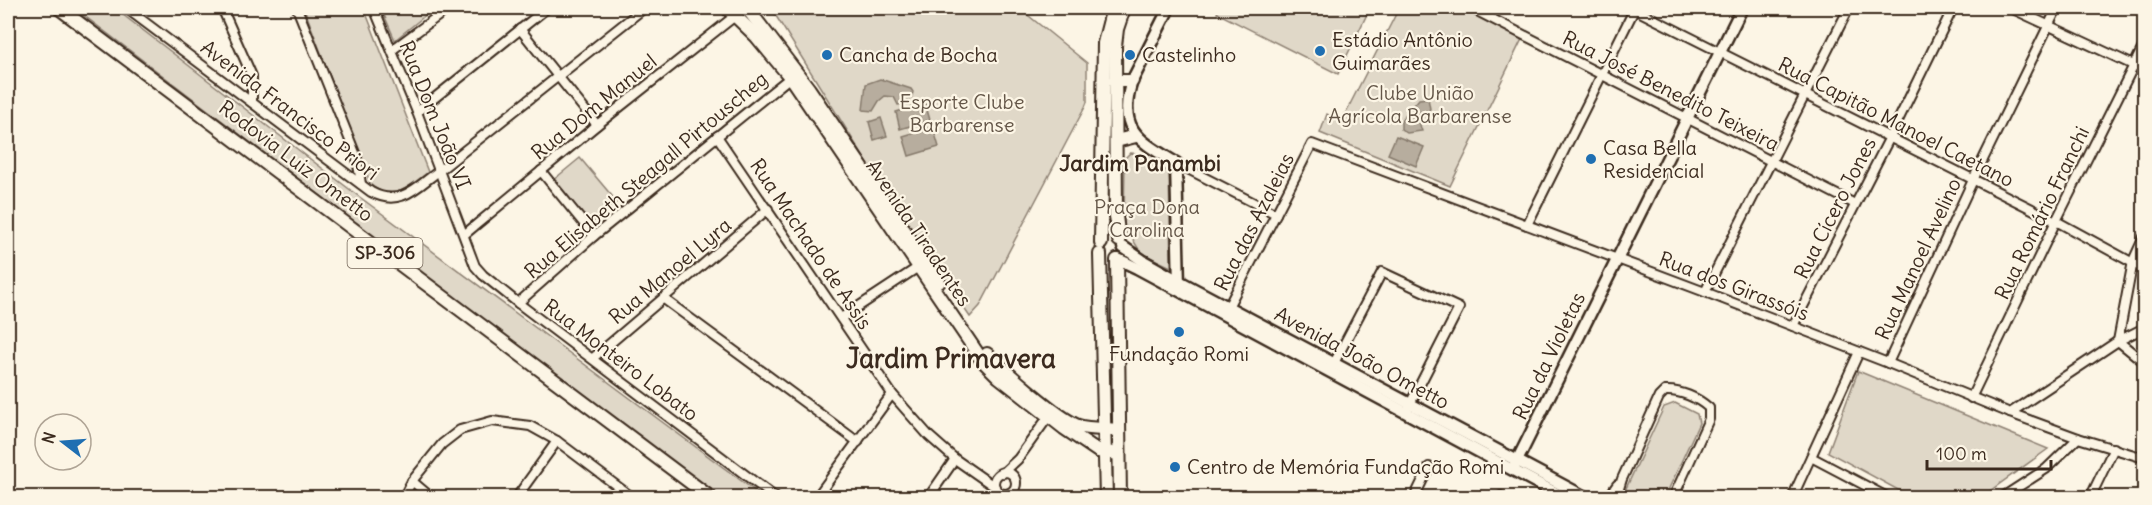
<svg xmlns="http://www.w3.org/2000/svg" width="2152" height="505" viewBox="0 0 2152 505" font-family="Delius,sans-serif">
<rect width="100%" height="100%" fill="#fcf5e5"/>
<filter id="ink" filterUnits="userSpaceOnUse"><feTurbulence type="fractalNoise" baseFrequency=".0167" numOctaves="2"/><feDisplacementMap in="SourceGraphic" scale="12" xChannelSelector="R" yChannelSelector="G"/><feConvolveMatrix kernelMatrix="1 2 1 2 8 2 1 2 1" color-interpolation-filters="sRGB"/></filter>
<g filter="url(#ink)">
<g fill="#e0d8c8" stroke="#8e8173" stroke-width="1.5">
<path d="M74,8H114L357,195L763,497H716Z"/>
<path d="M304,8H364L428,172C408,187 394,203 371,185Z"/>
<path d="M381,8H431L433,9L395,40Z"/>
<path d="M771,8H1019L1087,63V102L1085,107L980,306L970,317L894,206Z"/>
<path d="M1220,8H1370L1338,74L1217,13Z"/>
<path d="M1399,8H1461L1523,37L1450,186L1320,133L1327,114L1341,122Z"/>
<path d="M1130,153C1146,153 1156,163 1169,173L1171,267L1141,253L1124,225L1125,158Z"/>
<path d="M580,158L617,202L589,225L552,181Z"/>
<path d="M1858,371L2048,449L1980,498L1911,497L1828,452Z"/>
<path d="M1675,403L1697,414L1699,423L1665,497H1622L1664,407Z"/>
</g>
<g fill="#b7ad9e" stroke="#85796b" stroke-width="1.5">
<path d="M880,79L911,89L913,92C912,100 906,103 898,105L894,97L885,96L879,101L873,111L863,110L866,84Z"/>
<path d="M1428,98L1430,109C1420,116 1417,119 1422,131L1407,133L1401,129V121L1419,99Z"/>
<path d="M925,103L930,120L900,129L896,112Z"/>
<path d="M881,118L887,136L874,140L869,122Z"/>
<path d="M933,127L939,147L909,156L903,136Z"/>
<path d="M1396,136L1424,147L1416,166L1388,154Z"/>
</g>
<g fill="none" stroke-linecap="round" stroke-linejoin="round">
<defs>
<g id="minor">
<path d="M126,8L371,192C400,208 417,187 440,170L644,8"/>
<path d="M222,8L252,76V102"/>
<path d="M297,8L357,158L361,184"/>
<path d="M374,8L417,112L475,266L483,275L518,303L776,498"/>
<path d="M1471,8L1855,204"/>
<path d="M1632,8L2056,221L2144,269"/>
<path d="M2011,8L2144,70"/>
<path d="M520,29L597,125"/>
<path d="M392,50L449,8"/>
<path d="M417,112L547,8"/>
<path d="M717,136L892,394L929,436L955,459L995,487"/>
<path d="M1176,163L1276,214"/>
<path d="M541,171L594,236"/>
<path d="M1527,225L1635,8"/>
<path d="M465,234L597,125L745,8"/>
<path d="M1705,292L1849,8"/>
<path d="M664,299L858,442"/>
<path d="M518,303L594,236L793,75"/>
<path d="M1226,311L1312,144L1705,292L1888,363L2010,413L2078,438L2144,458"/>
<path d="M841,318L920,266"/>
<path d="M1793,326L1890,137L1953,8"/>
<path d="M2118,341L2133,261L2144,237"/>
<path d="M2118,341L2144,362"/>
<path d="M593,358L768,209"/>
<path d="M1888,363L1973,180L2057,8"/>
<path d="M1332,367L1382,272L1459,308L1409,406"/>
<path d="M1971,398L2056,221L2144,45"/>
<path d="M2010,413L2118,341L2144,328"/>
<path d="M1811,457L1889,498"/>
<circle cx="1005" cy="483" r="11"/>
<path d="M1003,473L1018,459L1051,413"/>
<path d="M412,481L432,498"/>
<path d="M403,498L412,481L442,444L460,430L492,421L530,426L557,441L633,498"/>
<path d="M516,498L557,441"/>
<path d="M816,498L892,394"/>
<path d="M928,498L955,459"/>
<path d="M1414,498L1429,467"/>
<path d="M1500,498L1501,496"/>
<path d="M1608,498L1617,485"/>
<path d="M1616,498L1622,479L1659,397L1665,391C1680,390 1698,398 1709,408V419L1673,498"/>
<path d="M1792,498L1859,352"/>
<path d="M2001,498L2046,469L2078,438"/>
<path d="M2090,498L2114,448"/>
</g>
<g id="tertiary">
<path d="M1169,8L1132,81C1116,130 1140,141 1176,163L1179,286"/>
<path d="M1123,247L1142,260L1179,281L1587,498"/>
<path d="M1118,259L1137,268L1565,498"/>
<path d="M1513,469L1742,8"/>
</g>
<g id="primary">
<path d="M59,8L711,498"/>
<path d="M727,8L756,36L790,77L982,360L999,377L1064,428L1098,451L1119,454"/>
<path d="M747,8L809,89L939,282"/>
<path d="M1114,81H1132"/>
<path d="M1116,141L1136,136"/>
<path d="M1119,240L1116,216L1115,46L1117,29L1124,8"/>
<path d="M1101,243L1104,43L1113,8"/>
<path d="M1100,254L1106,498"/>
<path d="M1117,260L1120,498"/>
<path d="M987,354C1005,371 1056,417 1078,426C1091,430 1106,428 1119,430"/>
</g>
</defs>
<use href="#minor" stroke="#3b2a1e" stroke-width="12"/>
<use href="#tertiary" stroke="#3b2a1e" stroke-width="15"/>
<use href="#primary" stroke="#3b2a1e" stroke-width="16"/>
<use href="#minor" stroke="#fcf5e5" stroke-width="8"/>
<use href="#tertiary" stroke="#fcf5e5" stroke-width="10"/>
<use href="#primary" stroke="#fcf5e5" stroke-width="12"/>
</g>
</g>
<g fill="#1f6fb2" stroke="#fcf5e5" stroke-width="2">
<circle cx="1320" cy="51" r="6"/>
<circle cx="827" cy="55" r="6"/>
<circle cx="1130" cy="55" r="6"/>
<circle cx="1591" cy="159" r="6"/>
<circle cx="1179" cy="332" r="6"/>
<circle cx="1175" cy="467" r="6"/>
</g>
<g text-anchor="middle" stroke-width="4.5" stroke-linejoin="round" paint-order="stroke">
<rect fill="#fcf5e5" stroke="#75675a" stroke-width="1.5" x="347.5" y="238" width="75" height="30" rx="4.5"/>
<g font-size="18" font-weight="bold" fill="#3b2a1e">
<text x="385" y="259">SP-306</text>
</g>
<g font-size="20" fill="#3b2a1e" stroke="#fcf5e5" text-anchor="start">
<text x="1332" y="47">Estádio Antônio<tspan x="1332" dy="23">Guimarães</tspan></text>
<text x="839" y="62">Cancha de Bocha</text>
<text x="1142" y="62">Castelinho</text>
<text x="1603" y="155">Casa Bella<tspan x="1603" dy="23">Residencial</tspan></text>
<text x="1179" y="361" text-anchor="middle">Fundação Romi</text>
<text x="1187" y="474">Centro de Memória Fundação Romi</text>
</g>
<g font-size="20" fill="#3b2a1e" stroke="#fcf5e5">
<text transform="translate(1671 91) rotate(27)" y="7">Rua José Benedito Teixeira</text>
<text transform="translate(594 107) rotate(-39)" y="7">Rua Dom Manuel</text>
<text transform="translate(290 110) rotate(37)" y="7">Avenida Francisco Priori</text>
<text transform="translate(435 115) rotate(68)" y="7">Rua Dom João VI</text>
<text transform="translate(1896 122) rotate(27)" y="7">Rua Capitão Manoel Caetano</text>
<text transform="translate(296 161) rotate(37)" y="7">Rodovia Luiz Ometto</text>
<text transform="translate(646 175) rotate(-40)" y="7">Rua Elisabeth Steagall Pirtouscheg</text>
<text transform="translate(1835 208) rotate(-63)" y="7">Rua Cícero Jones</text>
<text transform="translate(2042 213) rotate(-64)" y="7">Rua Romário Franchi</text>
<text transform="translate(1254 222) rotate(-63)" y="7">Rua das Azaleias</text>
<text transform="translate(919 233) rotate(56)" y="7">Avenida Tiradentes</text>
<text transform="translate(811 244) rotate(56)" y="7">Rua Machado de Assis</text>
<text transform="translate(1918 259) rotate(-65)" y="7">Rua Manoel Avelino</text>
<text transform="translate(670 271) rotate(-40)" y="7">Rua Manoel Lyra</text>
<text transform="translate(1734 286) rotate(21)" y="7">Rua dos Girassóis</text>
<text transform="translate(1549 356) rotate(-64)" y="7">Rua da Violetas</text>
<text transform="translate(1362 358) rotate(28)" y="7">Avenida João Ometto</text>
<text transform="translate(621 360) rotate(37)" y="7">Rua Monteiro Lobato</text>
</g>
<g font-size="20" fill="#645648" stroke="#fcf5e5">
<text x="1420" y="100">Clube União<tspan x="1420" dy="23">Agrícola Barbarense</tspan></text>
<text x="962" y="109">Esporte Clube<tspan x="962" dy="23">Barbarense</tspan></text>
<text x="1147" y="214">Praça Dona<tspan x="1147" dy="23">Carolina</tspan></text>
</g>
<g font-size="22" font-weight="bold" fill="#3b2a1e" stroke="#fcf5e5">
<text x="1140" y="171">Jardim Panambi</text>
</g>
<g font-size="26" font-weight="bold" fill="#3b2a1e" stroke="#fcf5e5">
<text x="951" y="368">Jardim Primavera</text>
</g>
</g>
<rect width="2152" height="505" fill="none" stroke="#fcf5e5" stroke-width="30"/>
<rect x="15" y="15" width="2122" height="475" fill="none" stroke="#3b2a1e" stroke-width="2" filter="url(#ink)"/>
<g transform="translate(63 442) rotate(287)"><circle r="28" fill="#fcf5e5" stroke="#afa495" stroke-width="1.5"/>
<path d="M0-4.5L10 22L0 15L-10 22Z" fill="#1f6fb2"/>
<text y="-9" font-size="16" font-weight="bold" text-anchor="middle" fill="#3b2a1e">N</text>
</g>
<path d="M1927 460v9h124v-9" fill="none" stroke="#3b2a1e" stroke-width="3"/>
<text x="1936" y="460" font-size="18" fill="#3b2a1e" stroke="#fcf5e5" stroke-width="4.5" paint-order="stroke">100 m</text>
</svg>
